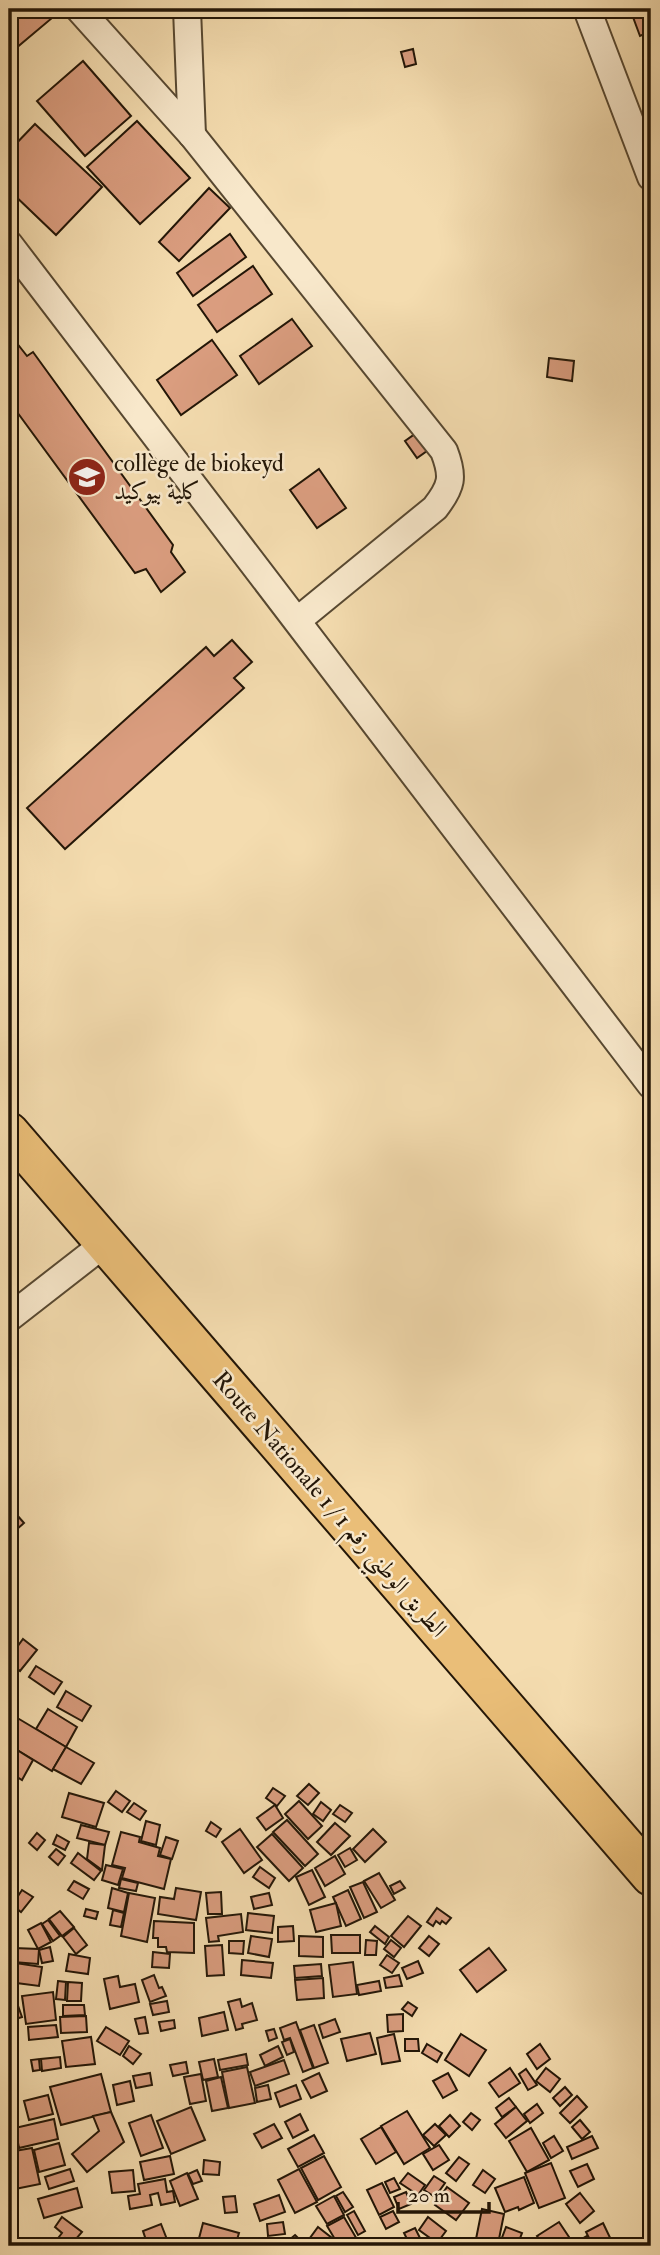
<svg xmlns="http://www.w3.org/2000/svg" width="660" height="2255" viewBox="0 0 660 2255" font-family="'IM FELL Double Pica',Amiri,serif">
<rect width="100%" height="100%" fill="#f4dcaf"/>
<filter id="stains"><feTurbulence type="fractalNoise" baseFrequency=".00286" numOctaves="4"/><feColorMatrix values="0 0 0 0 .2 0 0 0 0 .09 0 0 0 0 .02 0 0 0 .5 -.17"/></filter>
<radialGradient id="worn" r=".72"><stop offset=".6" stop-color="#630" stop-opacity="0"/><stop offset="1" stop-color="#630" stop-opacity=".3"/></radialGradient>
<g fill="#da9d7f" stroke="#231607" stroke-width="2">
<path d="M9,9H44L52,18L9,54Z"/>
<rect x="369" y="9" width="9" height="9"/>
<path d="M630,9H651V31L640,36Z"/>
<path d="M413,49L416,64L405,67L401,52Z"/>
<path d="M83,61L131,116L85,156L37,101Z"/>
<path d="M137,121L190,178L140,224L87,167Z"/>
<path d="M35,124L102,187L56,235L9,190V151Z"/>
<path d="M209,188L230,208L179,261L159,242Z"/>
<path d="M230,234L246,257L193,296L177,273Z"/>
<path d="M253,266L272,294L217,332L198,305Z"/>
<path d="M292,319L312,346L259,384L240,356Z"/>
<path d="M212,340L237,375L181,415L157,380Z"/>
<path d="M16,342L27,356L33,352L173,545L171,552L185,572L161,592L146,569L135,573L9,401V347Z"/>
<path d="M549,358L574,361L572,381L547,377Z"/>
<path d="M422,429L434,446L417,458L405,441Z"/>
<path d="M319,469L346,508L317,528L290,490Z"/>
<path d="M232,640L252,662L234,678L244,688L65,849L27,808L206,647L214,656Z"/>
<path d="M9,1506L24,1523L9,1536Z"/>
<path d="M23,1639L37,1650L20,1671L9,1662V1658Z"/>
<path d="M36,1666L62,1682L54,1694L29,1677Z"/>
<path d="M66,1691L91,1706L82,1721L57,1707Z"/>
<path d="M48,1709L77,1727L66,1747L36,1729Z"/>
<path d="M9,1713L66,1747L52,1771L9,1745Z"/>
<path d="M66,1747L94,1763L81,1784L53,1769Z"/>
<path d="M17,1750L33,1760L22,1780L9,1772V1764Z"/>
<path d="M309,1784L319,1793L308,1805L297,1796Z"/>
<path d="M273,1788L285,1796L277,1806L266,1798Z"/>
<path d="M116,1791L130,1801L122,1812L108,1802Z"/>
<path d="M69,1793L104,1803L96,1827L62,1817Z"/>
<path d="M299,1801L322,1826L308,1839L285,1814Z"/>
<path d="M321,1802L331,1810L323,1821L313,1814Z"/>
<path d="M134,1803L146,1811L140,1820L127,1812Z"/>
<path d="M275,1805L283,1818L266,1830L257,1818Z"/>
<path d="M340,1805L352,1813L345,1822L333,1814Z"/>
<path d="M287,1820L318,1854L305,1866L273,1832Z"/>
<path d="M146,1821L160,1825L156,1845L141,1841Z"/>
<path d="M211,1822L221,1829L216,1837L206,1831Z"/>
<path d="M335,1823L350,1836L331,1855L317,1842Z"/>
<path d="M81,1825L109,1832L105,1845L77,1838Z"/>
<path d="M240,1829L262,1860L244,1873L222,1842Z"/>
<path d="M373,1829L386,1842L365,1862L353,1849Z"/>
<path d="M121,1832L140,1837L139,1842L160,1848L158,1856L171,1859L164,1889L122,1878L125,1868L112,1865Z"/>
<path d="M37,1833L45,1840L37,1850L29,1843Z"/>
<path d="M272,1834L303,1868L289,1881L257,1847Z"/>
<path d="M57,1835L69,1842L65,1850L53,1844Z"/>
<path d="M166,1837L178,1841L172,1859L160,1855Z"/>
<path d="M89,1843L105,1845L102,1870L87,1859Z"/>
<path d="M350,1848L357,1860L345,1867L338,1855Z"/>
<path d="M56,1849L65,1856L58,1865L49,1857Z"/>
<path d="M78,1853L101,1871L94,1880L71,1863Z"/>
<path d="M335,1856L345,1874L325,1886L315,1868Z"/>
<path d="M106,1865L123,1869L118,1885L102,1880Z"/>
<path d="M260,1867L275,1878L269,1888L253,1877Z"/>
<path d="M312,1870L325,1897L309,1905L296,1877Z"/>
<path d="M379,1873L395,1900L381,1908L364,1881Z"/>
<path d="M121,1879L138,1883L136,1891L119,1888Z"/>
<path d="M74,1881L89,1889L83,1899L68,1890Z"/>
<path d="M400,1881L405,1888L394,1894L390,1886Z"/>
<path d="M363,1882L377,1912L364,1918L350,1887Z"/>
<path d="M112,1888L128,1893L124,1912L108,1908Z"/>
<path d="M176,1888L201,1892L196,1920L158,1914L160,1897L174,1899Z"/>
<path d="M22,1890L33,1897L21,1912L12,1905Z"/>
<path d="M348,1890L361,1919L346,1926L333,1897Z"/>
<path d="M221,1892L222,1914H208L206,1893Z"/>
<path d="M129,1893L155,1898L147,1942L121,1936Z"/>
<path d="M269,1893L272,1905L254,1909L251,1897Z"/>
<path d="M336,1903L341,1926L316,1932L310,1910Z"/>
<path d="M437,1908L451,1918L446,1924L442,1921L440,1924L436,1921L433,1926L427,1922Z"/>
<path d="M86,1909L98,1912L96,1919L84,1916Z"/>
<path d="M113,1910L124,1913L121,1927L110,1925Z"/>
<path d="M60,1911L74,1927L62,1936L49,1919Z"/>
<path d="M248,1913L274,1916L272,1933L246,1930Z"/>
<path d="M241,1914L243,1932L218,1936L219,1941L209,1942L206,1918Z"/>
<path d="M408,1916L421,1926L404,1947L391,1936Z"/>
<path d="M48,1920L60,1936L53,1941L42,1924Z"/>
<path d="M154,1921L194,1923V1953L167,1952L166,1947H158V1938H153Z"/>
<path d="M41,1923L51,1942L38,1949L28,1930Z"/>
<path d="M293,1926L294,1941L278,1942V1927Z"/>
<path d="M375,1926L389,1937L385,1944L370,1932Z"/>
<path d="M74,1928L87,1945L76,1954L63,1937Z"/>
<path d="M331,1935H360V1953H332Z"/>
<path d="M251,1936L272,1939L269,1957L248,1953Z"/>
<path d="M299,1936L323,1937V1957L299,1956Z"/>
<path d="M429,1936L439,1944L429,1956L419,1948Z"/>
<path d="M366,1940L377,1941L376,1955H365Z"/>
<path d="M391,1940L401,1948L394,1957L384,1949Z"/>
<path d="M229,1941H244L243,1954L229,1953Z"/>
<path d="M222,1945L224,1975L207,1976L205,1946Z"/>
<path d="M50,1947L53,1961L42,1963L39,1950Z"/>
<path d="M14,1948L39,1949L38,1964L13,1962Z"/>
<path d="M489,1948L506,1970L477,1992L460,1970Z"/>
<path d="M153,1952L170,1954L169,1968L152,1967Z"/>
<path d="M69,1954L90,1958L88,1974L66,1971Z"/>
<path d="M387,1955L399,1963L392,1973L380,1965Z"/>
<path d="M242,1960L273,1963L271,1978L241,1975Z"/>
<path d="M418,1961L423,1973L407,1979L402,1968Z"/>
<path d="M9,1962L42,1967L39,1986L9,1982Z"/>
<path d="M353,1962L357,1994L333,1997L329,1965Z"/>
<path d="M321,1964L322,1976L295,1978L294,1966Z"/>
<path d="M154,1975L159,1988L162,1987L166,1996L150,2002L142,1980Z"/>
<path d="M399,1975L402,1986L386,1988L384,1978Z"/>
<path d="M118,1976L120,1987L135,1984L139,2002L110,2009L104,1979Z"/>
<path d="M323,1978L324,1998L297,2000L295,1980Z"/>
<path d="M58,1981L66,1982L65,2000L56,1999Z"/>
<path d="M379,1981L381,1991L359,1995L357,1985Z"/>
<path d="M68,1982L82,1983L81,2001H67Z"/>
<path d="M53,1992L56,2020L26,2024L22,1996Z"/>
<path d="M240,1999L242,2007L252,2003L257,2020L242,2024L243,2028L236,2030L228,2002Z"/>
<path d="M16,2000L22,2017L9,2021V2002Z"/>
<path d="M167,2001L169,2012L153,2015L150,2004Z"/>
<path d="M408,2002L417,2008L412,2016L402,2009Z"/>
<path d="M63,2005H84L85,2015L63,2016Z"/>
<path d="M224,2012L228,2030L202,2036L199,2018Z"/>
<path d="M403,2014V2031L388,2032L387,2015Z"/>
<path d="M86,2016L87,2032L61,2033L60,2017Z"/>
<path d="M145,2017L148,2033L139,2034L135,2019Z"/>
<path d="M335,2019L340,2032L323,2038L319,2025Z"/>
<path d="M174,2020L175,2028L161,2031L159,2022Z"/>
<path d="M296,2022L313,2068L303,2072L290,2038L284,2040L280,2028Z"/>
<path d="M56,2025L58,2037L29,2040L28,2027Z"/>
<path d="M314,2025L328,2063L314,2068L300,2030Z"/>
<path d="M106,2027L129,2041L120,2055L97,2041Z"/>
<path d="M274,2029L277,2038L269,2041L266,2031Z"/>
<path d="M370,2033L376,2054L347,2061L341,2039Z"/>
<path d="M394,2034L400,2061L382,2064L377,2038Z"/>
<path d="M461,2034L486,2050L469,2076L445,2060Z"/>
<path d="M91,2037L95,2064L66,2067L62,2041Z"/>
<path d="M290,2039L294,2052L287,2055L282,2042Z"/>
<path d="M405,2039H418L419,2051H405Z"/>
<path d="M427,2044L442,2053L437,2062L422,2053Z"/>
<path d="M540,2044L550,2059L537,2069L527,2054Z"/>
<path d="M129,2046L141,2054L133,2064L123,2056Z"/>
<path d="M278,2046L283,2057L265,2066L260,2055Z"/>
<path d="M246,2054L248,2065L220,2070L218,2060Z"/>
<path d="M60,2057L61,2068L42,2071L41,2059Z"/>
<path d="M39,2059L40,2070L33,2071L31,2060Z"/>
<path d="M214,2059L218,2077L203,2080L199,2062Z"/>
<path d="M284,2060L289,2074L255,2086L250,2072Z"/>
<path d="M186,2062L188,2073L173,2076L170,2065Z"/>
<path d="M247,2067L255,2103L229,2108L222,2072Z"/>
<path d="M510,2068L520,2083L499,2097L489,2083Z"/>
<path d="M546,2068L560,2079L550,2092L536,2081Z"/>
<path d="M526,2069L537,2085L528,2090L519,2074Z"/>
<path d="M150,2073L152,2085L136,2088L133,2076Z"/>
<path d="M319,2073L327,2091L311,2098L302,2081Z"/>
<path d="M448,2073L457,2090L443,2098L433,2081Z"/>
<path d="M101,2074L111,2112L61,2125L50,2087Z"/>
<path d="M201,2074L206,2101L190,2104L184,2077Z"/>
<path d="M221,2077L228,2108L212,2111L206,2081Z"/>
<path d="M130,2081L134,2101L117,2105L113,2085Z"/>
<path d="M268,2085L271,2099L257,2102L255,2088Z"/>
<path d="M296,2085L301,2099L280,2107L275,2093Z"/>
<path d="M565,2087L572,2095L560,2106L553,2098Z"/>
<path d="M48,2095L53,2114L29,2120L24,2101Z"/>
<path d="M577,2096L587,2107L570,2123L560,2113Z"/>
<path d="M509,2098L516,2107L502,2117L496,2108Z"/>
<path d="M537,2104L543,2113L530,2123L524,2114Z"/>
<path d="M191,2107L205,2140L171,2154L157,2121Z"/>
<path d="M516,2107L527,2121L506,2138L495,2124Z"/>
<path d="M407,2111L430,2148L404,2164L381,2126Z"/>
<path d="M111,2112L124,2142L87,2172L72,2154L99,2131L93,2116Z"/>
<path d="M471,2113L480,2120L472,2130L463,2122Z"/>
<path d="M300,2114L308,2130L293,2138L285,2122Z"/>
<path d="M151,2115L163,2148L141,2156L129,2123Z"/>
<path d="M450,2115L460,2126L449,2137L439,2126Z"/>
<path d="M54,2119L58,2139L19,2148L15,2128Z"/>
<path d="M580,2120L590,2132L582,2139L572,2127Z"/>
<path d="M274,2124L282,2138L262,2148L254,2134Z"/>
<path d="M435,2124L446,2135L434,2146L423,2135Z"/>
<path d="M381,2127L396,2152L376,2164L361,2139Z"/>
<path d="M531,2128L549,2160L527,2172L509,2141Z"/>
<path d="M314,2135L324,2153L298,2167L288,2149Z"/>
<path d="M554,2136L563,2151L551,2158L543,2143Z"/>
<path d="M592,2136L598,2148L572,2159L567,2147Z"/>
<path d="M59,2143L65,2165L39,2172L34,2150Z"/>
<path d="M439,2145L449,2160L433,2170L423,2154Z"/>
<path d="M32,2148L40,2184L10,2190L9,2152Z"/>
<path d="M170,2156L174,2174L144,2180L140,2162Z"/>
<path d="M324,2156L341,2187L318,2200L301,2168Z"/>
<path d="M459,2157L469,2164L456,2181L446,2173Z"/>
<path d="M204,2160L220,2162L219,2175L203,2174Z"/>
<path d="M551,2163L565,2198L539,2208L525,2173Z"/>
<path d="M587,2164L594,2179L578,2187L570,2171Z"/>
<path d="M70,2169L74,2181L49,2189L45,2177Z"/>
<path d="M299,2169L317,2202L295,2213L278,2180Z"/>
<path d="M133,2170L135,2191L112,2193L109,2172Z"/>
<path d="M197,2170L202,2181L193,2184L188,2174Z"/>
<path d="M483,2170L495,2179L485,2193L473,2185Z"/>
<path d="M187,2173L198,2199L180,2206L170,2181Z"/>
<path d="M408,2173L425,2185L418,2195L400,2183Z"/>
<path d="M434,2176L445,2183L435,2197L424,2190Z"/>
<path d="M524,2177L534,2203L519,2210L518,2207L505,2212L495,2188Z"/>
<path d="M394,2178L400,2189L390,2193L385,2182Z"/>
<path d="M165,2179L167,2192L173,2191L175,2202L161,2205L158,2193L150,2195L152,2205L130,2209L128,2196L140,2194L138,2184Z"/>
<path d="M382,2183L394,2207L379,2215L367,2190Z"/>
<path d="M447,2187L469,2203L456,2220L435,2205Z"/>
<path d="M77,2188L82,2207L44,2218L38,2199Z"/>
<path d="M343,2192L353,2207L345,2212L336,2196Z"/>
<path d="M406,2192L411,2204L399,2209L394,2197Z"/>
<path d="M580,2193L594,2211L580,2223L566,2204Z"/>
<path d="M279,2195L285,2212L260,2221L254,2204Z"/>
<path d="M235,2196L237,2212L225,2213L223,2197Z"/>
<path d="M334,2196L344,2215L327,2224L316,2206Z"/>
<path d="M482,2209L504,2214L498,2244L476,2239Z"/>
<path d="M354,2211L365,2231L358,2235L347,2215Z"/>
<path d="M393,2211L399,2222L386,2229L380,2217Z"/>
<path d="M62,2217L82,2232L70,2246H52L62,2233L55,2227Z"/>
<path d="M344,2217L358,2241L348,2246H339L327,2226Z"/>
<path d="M428,2217L446,2231L437,2243L419,2230Z"/>
<path d="M283,2222L285,2234L268,2236L267,2224Z"/>
<path d="M559,2222L575,2246H544L537,2236Z"/>
<path d="M203,2223L239,2233L235,2246H197Z"/>
<path d="M603,2223L614,2246H593L586,2232Z"/>
<path d="M161,2224L168,2242L148,2246L143,2231Z"/>
<path d="M318,2227L332,2238L325,2246H313L307,2242Z"/>
<path d="M506,2227L522,2233L517,2246L500,2243Z"/>
<path d="M415,2228L420,2238L409,2243L404,2233Z"/>
<path d="M295,2235L306,2246H282Z"/>
<path d="M587,2236L591,2246H581L578,2241Z"/>
<path d="M405,2239L407,2246H387L386,2245Z"/>
</g>
<g fill="none" stroke-linecap="round" stroke-linejoin="round">
<defs>
<g id="street">
<path d="M79,9L192,135L444,451C454,477 452,486 435,508L298,620"/>
<path d="M187,9L192,135"/>
<path d="M587,9L651,177"/>
<path d="M9,244L651,1085"/>
<path d="M9,1318L104,1244"/>
</g>
<path id="primary" d="M9,1132L651,1876"/>
</defs>
<use href="#street" stroke="#574831" stroke-width="30"/>
<use href="#primary" stroke="#231607" stroke-width="42"/>
<use href="#street" stroke="#f8e8cb" stroke-width="26"/>
<use href="#primary" stroke="#eabe78" stroke-width="38"/>
</g>
<defs>
<symbol id="school-disc" viewBox="-11 -11 22 22"><circle r="9.5" fill="#8f2418" stroke="#f8e8cb"/><path d="M0-5L7-2L0 1L-7-2ZM-4 1L0 2.5L4 1V4Q0 6-4 4Z" fill="#fff"/></symbol>
</defs>
<g fill-rule="evenodd">
<use href="#school-disc" x="65" y="455" width="44" height="44"/>
</g>
<g text-anchor="middle" stroke-width="5" stroke-linejoin="round" paint-order="stroke">
<g font-size="24" fill="#231607" stroke="#f8e8cb" text-anchor="start">
<text x="114" y="471">collège de biokeyd<tspan x="114" dy="28">كلية بيوكيد</tspan></text>
</g>
<g font-size="24" fill="#231607" stroke="#f8e8cb">
<text transform="translate(330 1504) rotate(49)" y="8">Route Nationale 1 / الطريق الوطني رقم 1</text>
</g>
</g>
<rect width="660" height="2255" fill="none" stroke="#f4dcaf" stroke-width="35"/>
<rect x="10" y="10" width="639" height="2234" fill="none" stroke="#231607" stroke-width="3.5"/>
<rect x="18" y="18" width="625" height="2220" fill="none" stroke="#231607" stroke-width="2"/>
<path d="M398 2202v10h91v-10" fill="none" stroke="#231607" stroke-width="3.5"/>
<text x="408" y="2202" font-size="21" fill="#231607" stroke="#f8e8cb" stroke-width="5" paint-order="stroke">20 m</text>
<rect width="100%" height="100%" filter="url(#stains)"/>
<rect width="100%" height="100%" fill="url(#worn)"/>
</svg>
